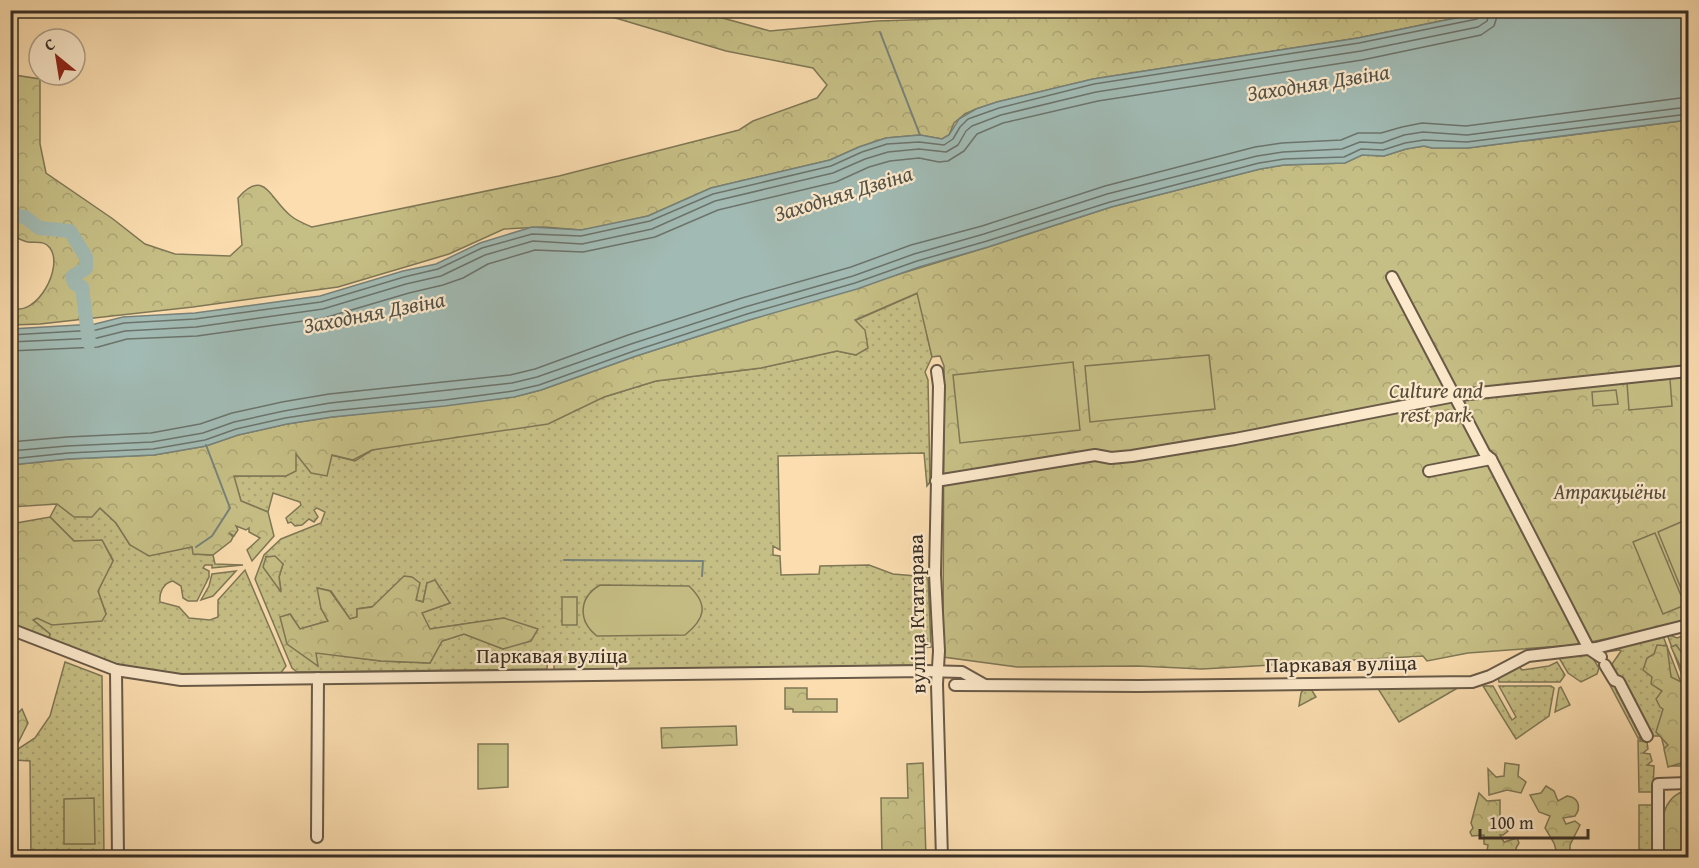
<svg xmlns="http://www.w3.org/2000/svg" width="1699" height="868" viewBox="0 0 1699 868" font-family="'Gentium Book Plus',serif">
<defs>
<pattern id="grass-dots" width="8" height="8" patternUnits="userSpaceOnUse" patternTransform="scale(1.5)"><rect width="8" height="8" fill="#c6bf85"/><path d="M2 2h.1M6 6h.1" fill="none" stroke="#aba473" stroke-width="1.8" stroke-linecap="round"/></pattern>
<pattern id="forest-crowns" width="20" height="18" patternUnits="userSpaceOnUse" patternTransform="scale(1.5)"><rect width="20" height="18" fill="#c6bf85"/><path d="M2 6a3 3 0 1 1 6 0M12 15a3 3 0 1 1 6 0" fill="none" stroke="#aba473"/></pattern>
</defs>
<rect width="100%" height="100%" fill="#fbddaf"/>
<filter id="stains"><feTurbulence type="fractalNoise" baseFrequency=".00333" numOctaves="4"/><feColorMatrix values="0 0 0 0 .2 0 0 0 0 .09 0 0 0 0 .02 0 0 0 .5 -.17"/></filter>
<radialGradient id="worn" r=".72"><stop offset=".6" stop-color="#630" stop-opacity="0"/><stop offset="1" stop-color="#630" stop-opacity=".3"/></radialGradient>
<g fill="url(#grass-dots)" stroke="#7f7756" stroke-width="1.5" fill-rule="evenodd">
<path d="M918,293L932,357L925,372L928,380L930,482L927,486L924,453L778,456L780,550L773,546V555L780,556L781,575L819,574L820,566L869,565L893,574L928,577L931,647L921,648V665L554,671V661L557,660V654H548L547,669L297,672L292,668L255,579L264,555L281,539L321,523L325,512L317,508L314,510L318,517L314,522L309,519L302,525L295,526L291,522L288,523L286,518L301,505L300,502L273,493L268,512L241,501L233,476H286L296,453L331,455L355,461L372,450L604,397L656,381L761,368L837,351L856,355L854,321ZM266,557L283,564L279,577L281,590ZM427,583L450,603L421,613L430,629L504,618L503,649L464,634L442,641L430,663L381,661L315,652L317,666L290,614L300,629L328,621L321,608L318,588L331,591L350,619L357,617V609L416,600L423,602Z"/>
<path d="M57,504L100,508L116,523L130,545L192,546L194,554L213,555L215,564L243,565L212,568V565H205L203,568L209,571V577L197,601H188L183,598L181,586L173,581C163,583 159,593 160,602L179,607L189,618L210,620L218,617V600L245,570L286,666L280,674L180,676L116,664L49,638L50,634L33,620L37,618L106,614L98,591L113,560L103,542L74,541L50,517Z"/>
<path d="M236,571L213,596L201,600L209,586L212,574Z"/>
<path d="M1667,634L1677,638L1688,634V692Z"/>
<path d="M1663,636L1688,701V766H1669L1661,736H1651L1612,664L1621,651L1620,650L1606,652L1605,650Z"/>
<path d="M1589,652L1599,668L1597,674L1581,682L1568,673L1558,656Z"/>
<path d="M65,662L102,676L104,857H31L30,761L15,760V751L35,738L50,716Z"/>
<path d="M1557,662L1565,675L1560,682H1499L1498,677L1518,665L1522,670L1549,666Z"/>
<path d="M1617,684L1644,735L1638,738L1610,685Z"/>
<path d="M1461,686L1399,722L1377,687Z"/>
<path d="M1483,686H1493L1512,720L1516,717L1499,686H1551L1554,688L1549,716L1516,739Z"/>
<path d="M1561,687L1570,705L1555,712L1559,688Z"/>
<path d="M1304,689H1311L1316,697L1299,706L1301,693Z"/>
<path d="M1643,736L1640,741L1647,742L1648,749L1643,753L1650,754L1652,761L1647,765L1654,766L1653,792H1639L1638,740Z"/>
<rect x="1639" y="805" width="14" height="52"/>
</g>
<g fill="url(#forest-crowns)" stroke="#7f7756" stroke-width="1.5">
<path d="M1032,10L1490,11L1358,38L1093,79L997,102L976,109L965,114L954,123L949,135L942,139L920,135L886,138L859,147L830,160L711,188L648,216L596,228L581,230L544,227L504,229L449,254L338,287L193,307L40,324L11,325L10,288L12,308C37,317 64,267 50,248C44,240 36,243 28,242C22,241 16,237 11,235L10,125L16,126L14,75L40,79V144L46,173L113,219L145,244L175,254L230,256L242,245L238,198C265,167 270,200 291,216C297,221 305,224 312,227L559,176L739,130L753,121L817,98L827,85L813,68L726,51L592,11H697L770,31L877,21L1004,17Z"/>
<path d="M1688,120V622L1576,645L1468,653L1427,661L1423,656L1202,669L1138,666L1017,667L943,657L944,366L940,356L932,357L917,293L855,320L865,330L868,348L856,355L837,351L761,368L656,381L604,397L548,424L372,450L353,460L332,455L327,476L311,473L296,454V471L286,476H234L241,501L268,512L274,536L252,561L247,550L260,538L249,532V528L246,530L236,526L238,530L234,536L229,533L233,537L231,541L213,555L193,554L192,547L149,556L130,545L116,523L100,508L92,517H74L57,504L11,507V465L68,459L154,455L206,446L238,435L287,424L332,417L514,397L541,390L636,356L749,320L988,247L1111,207L1260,169L1284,165L1345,163L1362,155L1384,156L1406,149L1424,146L1432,148H1468Z"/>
<path d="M50,517L74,541L102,540L113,561L98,591L106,614L102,621L52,625L37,618L33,620L50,634L49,638L11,623V524Z"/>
<path d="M275,556L283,564L279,577L281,592L263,567L266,557Z"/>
<path d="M404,576L412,577L420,583L416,600L423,602L427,583L435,580L450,603L422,613L430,629L504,618L538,629L531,641L503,649L464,634L442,641L430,663L381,661L316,653L318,666L287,644L280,617L290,614L300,629L328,621L321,608L317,588L330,591L350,619L357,617V609L372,607Z"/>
<path d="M1657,645L1667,646L1671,677L1681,682L1687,680L1671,647L1676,645L1688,661V719H1683L1688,729V761L1668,767L1664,749L1668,745L1656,732L1663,709L1660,707L1656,699L1662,691L1651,684L1652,677L1643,670L1647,658L1654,654Z"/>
<path d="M785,688H807V699H837V712H793V709H785Z"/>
<path d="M22,709L28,723L16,747L11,752V720Z"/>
<path d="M736,726L737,745L662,748L661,728Z"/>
<path d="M923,763L926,857H882L881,798H908L907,764Z"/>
<path d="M1505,763L1519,765L1518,776L1526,782L1521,793L1507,790L1489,795L1488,769L1496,777L1504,776Z"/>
<path d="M1546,786L1554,791L1558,801L1567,796C1578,797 1582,807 1575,816L1563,818L1566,824L1575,821L1580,825L1570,845V856L1572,857H1558L1554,843L1545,828L1550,816L1539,812L1530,795L1541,793Z"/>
<path d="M1688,790V857H1663C1662,833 1656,797 1688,790Z"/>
<path d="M1479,793L1487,801L1500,800V819L1508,831L1503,835H1500L1504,842L1517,838L1519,843L1516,848L1518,857H1486L1488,845L1484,844V835L1472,836L1470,832L1473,828L1471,823Z"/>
</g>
<g fill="#c6bf85" stroke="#7f7756" stroke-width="1.5">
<path d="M1209,355L1215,409L1090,422L1085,366Z"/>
<path d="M1073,362L1080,430L960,443L953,375Z"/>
<path d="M1670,379L1672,406L1629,410L1627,383Z"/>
<path d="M1616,390L1618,404L1593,406L1592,392Z"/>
<path d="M1688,519V603H1687L1658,532Z"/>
<path d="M1655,533L1685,605L1663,614L1633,542Z"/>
<path d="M600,585L689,586C709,605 705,619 685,635L597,636C578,621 578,598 600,585Z"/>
<rect x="562" y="597" width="15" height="28"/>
<path d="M478,744H508V787L478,789Z"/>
<path d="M94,798L95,844H64V799Z"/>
</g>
<path fill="#a1bab3" stroke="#77827b" stroke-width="1.5" d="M1490,11H1688V120L1468,148H1432L1424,146L1406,149L1384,156L1362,155L1345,163L1284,165L1260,169L1111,207L988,247L919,267L857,289L749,320L636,356L541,390L514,397L445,406L332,417L287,424L238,435L206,446L154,455L68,459L11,465V329L95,324L123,317L195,313L320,296L403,271L436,264L480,243L532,227L581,230L648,216L711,188L830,160L859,147L886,138L920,135L942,139L949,135L959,119L976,109L997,102L1093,79L1358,38Z"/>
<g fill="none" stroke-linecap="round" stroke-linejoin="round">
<g stroke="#6c746c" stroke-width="1.5">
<path d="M10,335L96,330L124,323L195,319L321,302L404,277L438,269L482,248L532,234L581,236L650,221L713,194L831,166L862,152L887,144L919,142L944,145L953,139L960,127L968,119L999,108L1094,84L1359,43L1477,19L1481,16L1482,10"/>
<path d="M10,342L97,338L125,331L196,327L323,309L406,284L441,276L485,255L533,241L582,244L652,229L715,201L833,173L865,159L888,152L919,149L946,152L958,145L966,131L972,126L1001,115L1096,92L1361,51L1478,27L1487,21L1490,10"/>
<path d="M10,351L98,347L127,339L197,336L324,318L409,293L443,285L463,278L488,264L535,250L583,252L655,237L718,210L836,182L869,167L890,161L919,158L939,162L948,161L964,151L977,134L1003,123L1098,101L1362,60L1481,35L1494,26L1499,10"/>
<path d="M10,442L67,437L151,433L200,424L232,413L282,402L329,394L510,375L535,369L628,335L742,298L851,267L911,245L982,226L1105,186L1255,147L1282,143L1341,140L1358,133H1381L1402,127L1422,123L1466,126L1688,97"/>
<path d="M10,451L67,446L152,442L203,433L234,422L284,411L330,403L512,383L537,377L631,344L745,307L853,276L914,254L984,234L1107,194L1257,156L1283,152L1342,149L1360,142L1382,143L1404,135L1423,132L1467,135L1688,107"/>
<path d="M10,459L68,453L153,449L205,440L236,429L285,418L331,411L445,400L513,391L539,385L634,351L747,314L855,283L917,261L987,241L1110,202L1259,163L1284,159L1344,157L1361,149L1383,150L1405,143L1424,140L1467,142L1688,114"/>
</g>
<g stroke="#77827b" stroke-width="2">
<path d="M880,32L920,135"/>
<path d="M196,547L212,536L230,508L206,445"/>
<path d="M564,560L703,561L702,576"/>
</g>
<path stroke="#a1bab3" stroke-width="14" d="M10,215L25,217L39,228L70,231L86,257V268L72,277L75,284L82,287L89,343"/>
<defs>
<g id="minor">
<path d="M1392,277L1485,454L1491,459L1589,649L1601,657"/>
<path d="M937,371L939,386L935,574L939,651L937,684L942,858"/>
<path d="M1429,471L1491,459"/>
<path d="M936,481L1095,455L1111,458L1132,456L1235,439L1460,395L1688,371"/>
<path d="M10,629L116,670L181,680L926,671L962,672L985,685"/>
<path d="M1605,665L1614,680L1619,682L1647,736"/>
<path d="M116,670L118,858"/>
<path d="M955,685L1139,686L1472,682L1490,676L1528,656L1596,648L1688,625"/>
<path d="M317,837L318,678"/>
<path d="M1658,858V784L1688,783"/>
</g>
</defs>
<use href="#minor" stroke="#695a48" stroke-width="14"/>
<use href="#minor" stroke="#fce9cb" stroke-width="10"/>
</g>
<g text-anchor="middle" stroke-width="4.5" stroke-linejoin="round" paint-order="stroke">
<g font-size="21" font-style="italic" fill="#544c39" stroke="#fce9cb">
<text x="1436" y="398">Culture and<tspan x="1436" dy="24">rest park</tspan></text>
<text x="1610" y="499">Атракцыёны</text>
</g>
<g font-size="21" fill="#382f26" stroke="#fce9cb">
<text transform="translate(917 614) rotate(-91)" y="7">вуліца Ктатарава</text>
<text x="552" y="663">Паркавая вуліца</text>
<text transform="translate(1341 664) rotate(-1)" y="7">Паркавая вуліца</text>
</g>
<g font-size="22" font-style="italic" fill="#525249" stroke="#fce9cb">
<text transform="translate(1318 82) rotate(-9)" y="8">Заходняя Дзвіна</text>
<text transform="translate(843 193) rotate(-17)" y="8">Заходняя Дзвіна</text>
<text transform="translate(374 312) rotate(-11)" y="8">Заходняя Дзвіна</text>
</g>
</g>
<rect width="1699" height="868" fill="none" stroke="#fbddaf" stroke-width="36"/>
<rect x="12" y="12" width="1675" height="844" fill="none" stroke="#382f26" stroke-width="3"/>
<rect x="18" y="18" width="1663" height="832" fill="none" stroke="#382f26" stroke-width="1.5"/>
<g transform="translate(57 57) rotate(330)"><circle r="28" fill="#fce9cb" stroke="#ae9f89" stroke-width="1.5"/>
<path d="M0-4.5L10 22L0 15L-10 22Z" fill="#8f2418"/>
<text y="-9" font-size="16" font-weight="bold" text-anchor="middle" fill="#382f26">С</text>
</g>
<path d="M1480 829v9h108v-9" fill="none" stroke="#382f26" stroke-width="3"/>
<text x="1489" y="829" font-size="18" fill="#382f26" stroke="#fce9cb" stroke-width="4.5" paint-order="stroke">100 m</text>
<rect width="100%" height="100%" filter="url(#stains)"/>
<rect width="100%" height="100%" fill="url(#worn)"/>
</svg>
